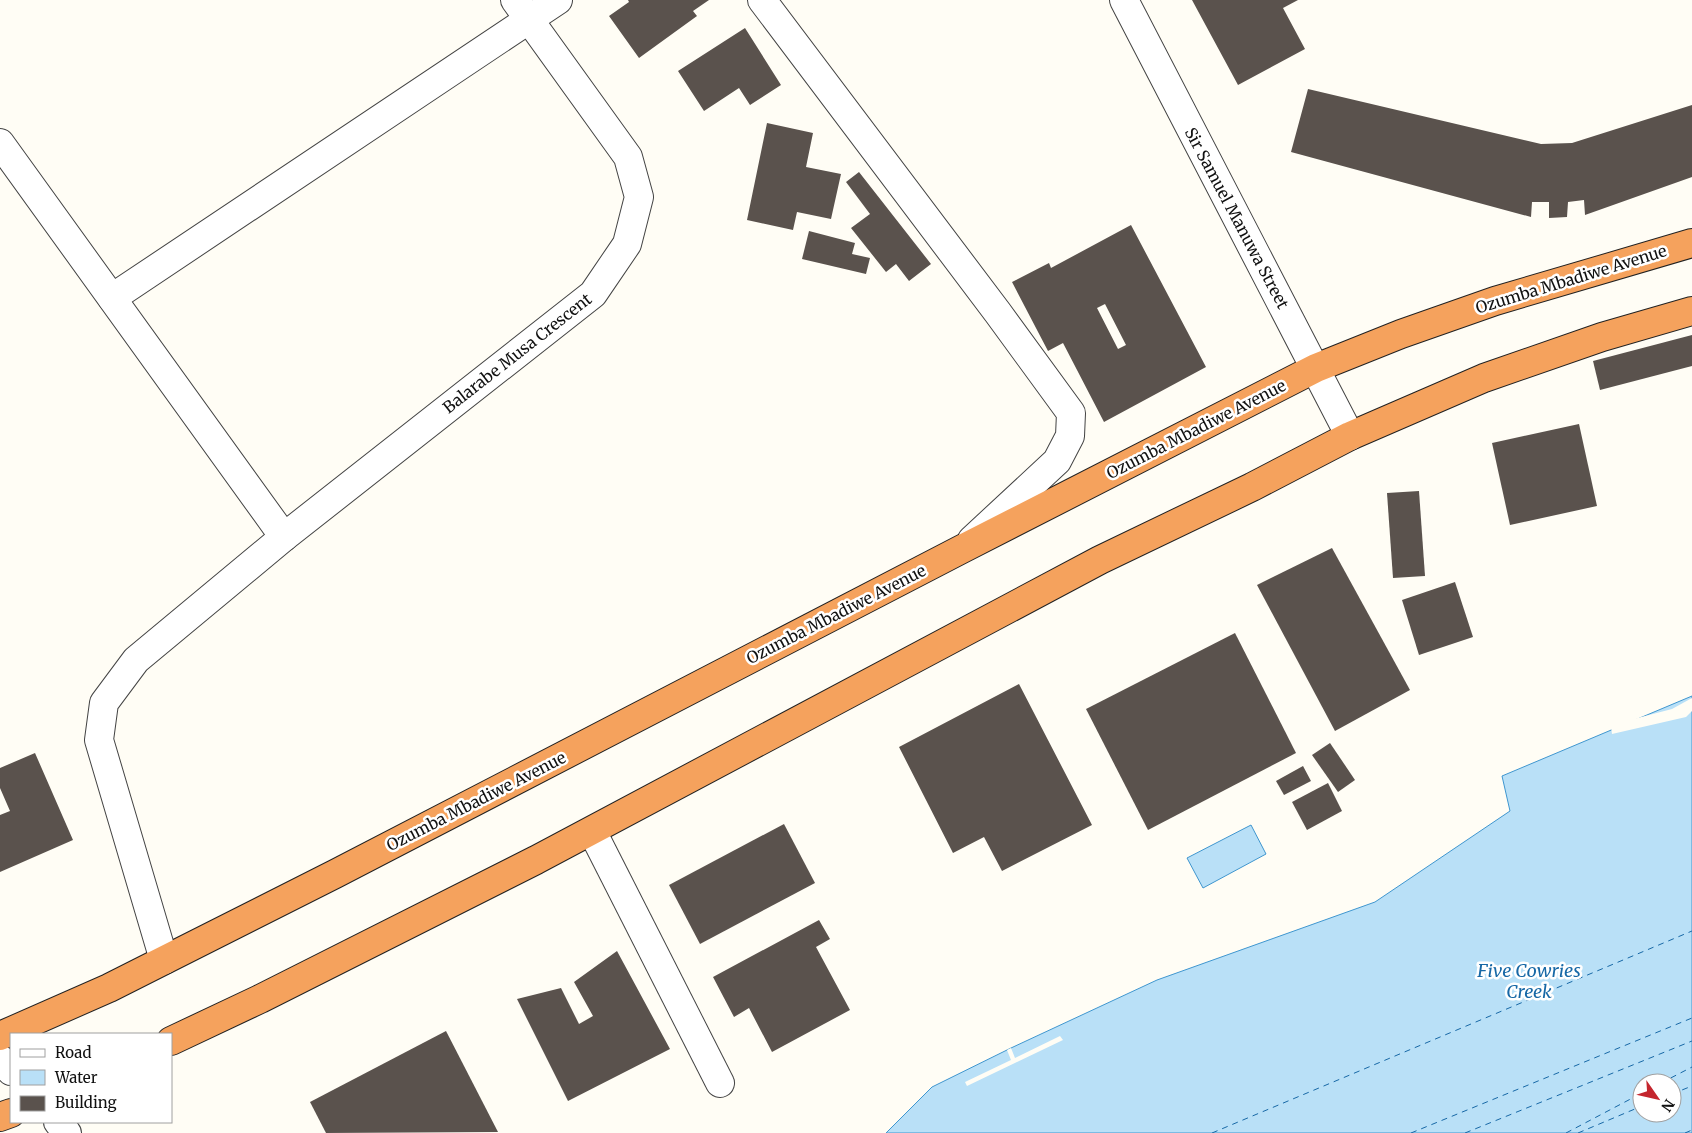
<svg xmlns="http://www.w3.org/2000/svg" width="1692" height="1133" viewBox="0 0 1692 1133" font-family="Merriweather,serif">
<rect width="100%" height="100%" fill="#fffdf5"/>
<g fill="#b9e0f7" stroke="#3f96cf" fill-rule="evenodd">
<path d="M1692,696V1133H886L932,1087L1011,1048L1157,980L1375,902L1510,811L1502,776ZM1642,1083H1672V1113H1642Z"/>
<path d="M1251,825L1266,854L1203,888L1187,858Z"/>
</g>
<g fill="#fffdf5">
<path d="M1692,698V711L1686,717L1612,734L1611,727L1626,721L1672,709Z"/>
<path d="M1060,1036L1063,1040L967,1086L965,1082L1011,1060L1007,1050L1011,1048L1015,1058Z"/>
</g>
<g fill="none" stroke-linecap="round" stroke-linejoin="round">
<g stroke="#1768a6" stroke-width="1" stroke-dasharray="6 5" stroke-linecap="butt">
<path d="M1661,1083L1692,1067"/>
<path d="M1672,1094L1692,1086"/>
<path d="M1212,1133L1692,931"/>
<path d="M1411,1133L1692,1018"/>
<path d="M1465,1133L1692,1041"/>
<path d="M1566,1133L1642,1093"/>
<path d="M1578,1133L1642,1106"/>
<path d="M1685,1133L1692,1130"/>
</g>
</g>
<g fill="#5a524d" fill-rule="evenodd">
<path d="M628,0H709L693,11L697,16L639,58L609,16L629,2Z"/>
<path d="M1192,0H1298L1283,8L1305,49L1238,85Z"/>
<path d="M745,28L781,85L750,105L739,88L704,111L678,71Z"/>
<path d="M1308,89L1541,144L1572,143L1692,105V177L1585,215L1584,200L1568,202L1567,217L1549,218V202H1532L1531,217L1291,152Z"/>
<path d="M767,123L813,133L806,167L841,174L831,219L797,212L793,230L747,220Z"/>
<path d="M859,172L931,264L909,281L896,264L886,272L851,228L870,214L846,182Z"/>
<path d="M1131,225L1206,367L1104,422L1063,343L1048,351L1012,282L1049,263L1051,268ZM1105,304L1126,345L1118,349L1097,308Z"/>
<path d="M809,231L855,243L852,254L870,258L866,274L802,259Z"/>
<path d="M1692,335V366L1600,390L1593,361Z"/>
<path d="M1579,424L1597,506L1510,525L1492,443Z"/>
<path d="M1419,491L1425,576L1393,578L1387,493Z"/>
<path d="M1332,548L1410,690L1335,731L1257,585Z"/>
<path d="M1455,582L1473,637L1419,655L1402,600Z"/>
<path d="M1235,633L1296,753L1148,830L1086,709Z"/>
<path d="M1019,684L1092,825L1002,871L984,837L953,853L899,747Z"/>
<path d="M1330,743L1355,780L1338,792L1312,755Z"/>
<path d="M35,753L73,840L0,872V815L10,811L0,788V768Z"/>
<path d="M1303,766L1311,781L1284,795L1276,781Z"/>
<path d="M1328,783L1342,811L1307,830L1292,802Z"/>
<path d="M784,824L815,883L700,944L669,885Z"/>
<path d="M819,920L830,939L816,947L850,1010L772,1052L749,1008L734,1017L713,977Z"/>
<path d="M617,951L670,1049L568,1101L517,999L561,988L579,1024L593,1016L574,982Z"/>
<path d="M446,1031L498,1132L326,1133L310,1102Z"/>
</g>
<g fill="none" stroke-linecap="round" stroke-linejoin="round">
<defs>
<g id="minor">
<path d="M762,0L998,313L1071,413L1070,436L1057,461L972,540"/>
<path d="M1124,0L1350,436"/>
<path d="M0,143L284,537"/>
<path d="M112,298L558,0"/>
<path d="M592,831L720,1083"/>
<path d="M164,960L99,740L104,703L136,660L284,537L593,294L627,244L639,197L628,157L515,0"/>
<path d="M0,1059L11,1071"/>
<path d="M58,1122L67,1133"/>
</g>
<g id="highway">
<path d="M0,1036L109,988L335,874L962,549L1316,368L1401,334L1495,301L1692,243"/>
<path d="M171,1041L260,999L536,860L1100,560L1252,487L1350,436L1484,378L1602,337L1692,311"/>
<path d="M0,1117L11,1113"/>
</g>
</defs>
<use href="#minor" stroke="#444" stroke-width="30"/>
<use href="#highway" stroke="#222" stroke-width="30"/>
<use href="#minor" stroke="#fff" stroke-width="28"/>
<use href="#highway" stroke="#f5a25d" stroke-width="28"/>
</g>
<g text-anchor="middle" stroke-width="5" stroke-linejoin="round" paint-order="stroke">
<g font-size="16" fill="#111" stroke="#fff">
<text transform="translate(1237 218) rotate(62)" y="6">Sir Samuel Manuwa Street</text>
<text transform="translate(1571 279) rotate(-17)" y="6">Ozumba Mbadiwe Avenue</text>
<text transform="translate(517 353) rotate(-38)" y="6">Balarabe Musa Crescent</text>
<text transform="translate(1196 429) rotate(-27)" y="6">Ozumba Mbadiwe Avenue</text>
<text transform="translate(836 614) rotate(-27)" y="6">Ozumba Mbadiwe Avenue</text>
<text transform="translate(476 801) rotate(-27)" y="6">Ozumba Mbadiwe Avenue</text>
</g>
<g font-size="18" font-style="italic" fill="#1768a6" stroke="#fff">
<text x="1529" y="977">Five Cowries<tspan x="1529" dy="21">Creek</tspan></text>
</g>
</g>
<rect x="10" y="1033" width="162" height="90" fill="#ffffff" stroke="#a0a0a0"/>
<rect x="20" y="1049" width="25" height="8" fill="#ffffff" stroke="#a0a0a0"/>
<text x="55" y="1058" font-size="15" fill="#111111">Road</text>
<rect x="20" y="1070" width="25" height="15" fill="#b9e0f7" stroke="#a0a0a0"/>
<text x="55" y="1083" font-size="15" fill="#111111">Water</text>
<rect x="20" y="1096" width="25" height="15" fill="#5a524d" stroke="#a0a0a0"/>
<text x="55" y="1108" font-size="15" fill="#111111">Building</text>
<g transform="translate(1657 1098) rotate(124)"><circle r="24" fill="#ffffff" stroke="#a0a0a0"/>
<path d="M0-4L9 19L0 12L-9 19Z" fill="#c4262e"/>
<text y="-8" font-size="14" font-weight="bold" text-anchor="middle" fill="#111111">N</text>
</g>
</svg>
